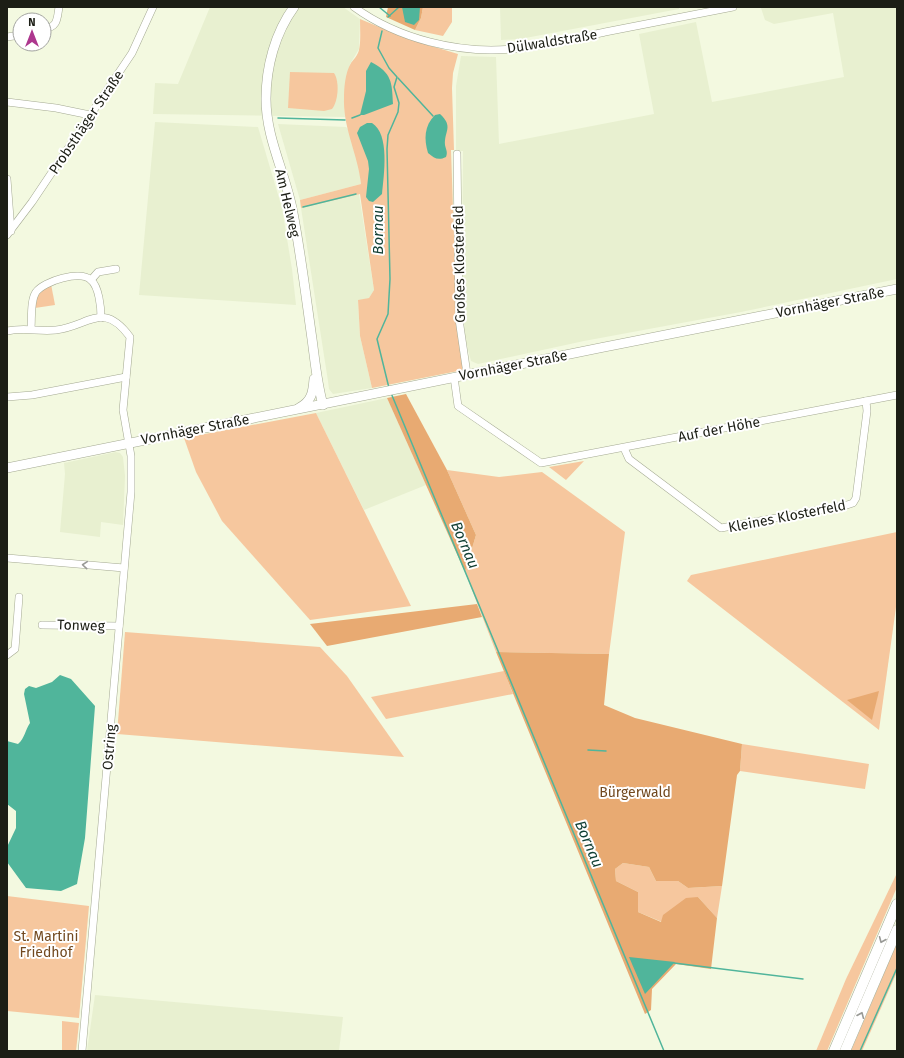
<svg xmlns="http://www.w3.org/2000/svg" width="904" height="1058" viewBox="0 0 904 1058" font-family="'Fira Sans',sans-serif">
<rect width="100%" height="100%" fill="#f3f9e0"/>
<g fill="#e8f0d0">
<path d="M210,7H343L360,19L359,49L350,64L344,101L345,117L153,114L155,83L178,84Z"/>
<path d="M500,7H679V9L520,39L501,40Z"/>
<path d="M768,7H897V279L741,312L584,341L478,364L471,361L465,338L462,292L463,151H456V86L461,56L496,57L499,144L654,114L639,34L696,22L712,102L844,77L833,13L774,24L765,20L761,8Z"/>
<path d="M155,122L258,127L282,208L292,269L296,305L139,295Z"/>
<path d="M278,124L346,127L348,129L359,165L361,184L300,200Z"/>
<path d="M359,194L374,290L369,298L358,301L360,336L372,388L333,394L329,389L328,381L301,208Z"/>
<path d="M387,398L426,485L364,510L316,413Z"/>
<path d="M116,452L120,453L123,457L125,476L123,525L101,522L100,537L60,532L65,474L64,463Z"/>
<path d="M95,995L343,1017L339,1051H87Z"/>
</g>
<g fill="#f6c79e">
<path d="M423,7H452V22L443,36L415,30L421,18Z"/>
<path d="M360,19L408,39L458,54L453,73L452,88L454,150H451L457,324L463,370L372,388L360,336L358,300L369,298L374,290L360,194L301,208L300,200L361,184C358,155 343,128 344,99C344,88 345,73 351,63C354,59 358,55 359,50C361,41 360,29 360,19Z"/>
<path d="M290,72L334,73C340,82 338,102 332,109L324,111L288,108Z"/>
<path d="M51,284L55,305L35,308L38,294Z"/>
<path d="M316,413L411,606L310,620L222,521L196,472L184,438Z"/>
<path d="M584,461L566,480L549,467Z"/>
<path d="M447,470L499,477L542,472L625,532L609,654L496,652L465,572L476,535Z"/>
<path d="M897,532V600L879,730L687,581L691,575Z"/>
<path d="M125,632L320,647L347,676L404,757L117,734Z"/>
<path d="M504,671L513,694L386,719L371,697Z"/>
<path d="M742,744L869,764L865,789L740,771Z"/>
<path d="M623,863L649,867L656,881H678L688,888L722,886L717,918L698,897L662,922L638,912V892L616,881L615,869Z"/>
<path d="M897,873V887L827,1051H816L846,979Z"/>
<path d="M7,896L89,906L79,1018L7,1011Z"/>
<path d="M897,943V972L862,1051H851Z"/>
<path d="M62,1021L79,1023L76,1051H62Z"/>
</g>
<g fill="#e8aa72">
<path d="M388,7H423L421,18L415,30L386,17Z"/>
<path d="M406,394L447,470L476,535L465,572L387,398Z"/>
<path d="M477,604L482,617L327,646L310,624Z"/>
<path d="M496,652L609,654L604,705L635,718L742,744L740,771L737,775L722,886L688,888L678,881H656L649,867L623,863L615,869L616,881L638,892V912L661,922L663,915L686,898L698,897L717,918L711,969L676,964L652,989L651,1010L645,1014Z"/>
<path d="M879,691L872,720L847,700Z"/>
</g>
<g fill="#50b59b">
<path d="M402,7H420L419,20L414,25L405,22Z"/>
<path d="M371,62C392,73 392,82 393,104L364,115H360L366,91V71Z"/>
<path d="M440,114C454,127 444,131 445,145C446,150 448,152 446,157C438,161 434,158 428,153C424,139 424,126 435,115Z"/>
<path d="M367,123H372C390,134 384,175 382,194L373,202L369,201L366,197L369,169L368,161L357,133L360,127Z"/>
<path d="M60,675L71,679L95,706L85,838L77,884L61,891L26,888L7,862V847L16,828V811L7,804V741L18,744C25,738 25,730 30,723L24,694L25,689L29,686L36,688L52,682Z"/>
<path d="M629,957L675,962L645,994Z"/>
</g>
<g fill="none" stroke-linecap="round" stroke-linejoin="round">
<g stroke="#50b59b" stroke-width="1.5">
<path d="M379,7L390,16"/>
<path d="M388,17L399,7"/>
<path d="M382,31L378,48L389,68L397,77L394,87L399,103L398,112L388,135L387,149L390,279L388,314L377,339L389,388"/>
<path d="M398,78L433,116"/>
<path d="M278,118L345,120"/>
<path d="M352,118L360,115"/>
<path d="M303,207L356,194"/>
<path d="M391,393L664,1051"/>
<path d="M588,750L606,751"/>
<path d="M674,963L803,979"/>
<path d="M860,1051L897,968"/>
</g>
<defs>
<g id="minor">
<path d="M354,7C398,39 459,54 512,49C544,46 574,39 605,32C648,24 690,15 733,7"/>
<path d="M44,29C58,27 57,19 59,7"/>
<path d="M7,37L20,35"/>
<path d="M7,102L56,108L90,115"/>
<path d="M457,154L459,319L467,374"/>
<path d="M7,179L11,231"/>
<path d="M7,235L32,202L132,53L153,7"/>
<path d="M91,280L98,272L116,269"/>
<path d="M31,328C32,318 30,301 36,292C44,281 80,270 91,280C99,287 101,307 101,318"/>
<path d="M7,331C26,327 38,332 56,330C89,326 103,300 130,337L123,410L131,456V492L82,1051"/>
<path d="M454,377L458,406L541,463L897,395"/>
<path d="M7,397L32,395L126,377"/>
<path d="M624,448L629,459L721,528L847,505L853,503L856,498L867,411L866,401"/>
<path d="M7,558L124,568"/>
<path d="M42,625L119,626"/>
<path d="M7,655L15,649L19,597"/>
</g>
<g id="major">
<path d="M294,7C275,33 266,67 266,99C266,139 286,174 293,213C301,255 306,297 312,339C315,361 317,384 323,405"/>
<path d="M299,408C312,401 313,392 314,379"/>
<path d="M7,468C304,408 600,347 897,289"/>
</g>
<g id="highway">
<path d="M834,1051L897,904"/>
<path d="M845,1051L897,930"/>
</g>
</defs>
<use href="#minor" stroke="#a4a992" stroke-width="8"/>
<use href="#major" stroke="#a4a992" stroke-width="10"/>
<use href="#highway" stroke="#a4a992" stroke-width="11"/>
<use href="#minor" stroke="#fff" stroke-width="7"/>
<use href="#major" stroke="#fff" stroke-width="9"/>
<use href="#highway" stroke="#fff" stroke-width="10"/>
</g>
<defs><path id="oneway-chevron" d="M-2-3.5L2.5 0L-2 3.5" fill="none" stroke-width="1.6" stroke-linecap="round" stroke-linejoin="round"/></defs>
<g stroke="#999a96">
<use href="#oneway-chevron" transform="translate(85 565) rotate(-175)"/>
<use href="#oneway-chevron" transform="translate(882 940) rotate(113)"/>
<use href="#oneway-chevron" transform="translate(861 1015) rotate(-67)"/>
</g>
<g text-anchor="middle" stroke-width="4" stroke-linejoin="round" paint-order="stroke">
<g font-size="14" fill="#1c1e15" stroke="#fff">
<text transform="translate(552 41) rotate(-9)" y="5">Dülwaldstraße</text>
<text transform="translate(86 122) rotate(-56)" y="5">Probsthäger Straße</text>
<text transform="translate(288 203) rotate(77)" y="5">Am Helweg</text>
<text transform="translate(459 264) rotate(-91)" y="5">Großes Klosterfeld</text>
<text transform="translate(830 302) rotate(-11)" y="5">Vornhäger Straße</text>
<text transform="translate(513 365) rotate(-11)" y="5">Vornhäger Straße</text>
<text transform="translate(195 429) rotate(-11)" y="5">Vornhäger Straße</text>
<text transform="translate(719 429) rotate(-11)" y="5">Auf der Höhe</text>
<text transform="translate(787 516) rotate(-11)" y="5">Kleines Klosterfeld</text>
<text transform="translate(81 625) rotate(2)" y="5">Tonweg</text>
<text transform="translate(109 747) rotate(-85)" y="5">Ostring</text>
</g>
<g font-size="14" fill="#72491f" stroke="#fff">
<text x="635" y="797">Bürgerwald</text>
<text x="46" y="941">St. Martini<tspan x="46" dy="16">Friedhof</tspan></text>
</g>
<g font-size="15" font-style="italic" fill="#124035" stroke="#fff">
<text transform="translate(378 230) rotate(-90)" y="5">Bornau</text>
<text transform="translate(465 545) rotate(67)" y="5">Bornau</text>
<text transform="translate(589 844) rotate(67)" y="5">Bornau</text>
</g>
</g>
<rect width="904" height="1058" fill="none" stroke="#1c1e15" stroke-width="16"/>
<g transform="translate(32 32)"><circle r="19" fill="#ffffff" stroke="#a4a5a1"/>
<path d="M0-3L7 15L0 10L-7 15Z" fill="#ad378e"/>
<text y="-6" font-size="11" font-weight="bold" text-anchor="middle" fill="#1c1e15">N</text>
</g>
</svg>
